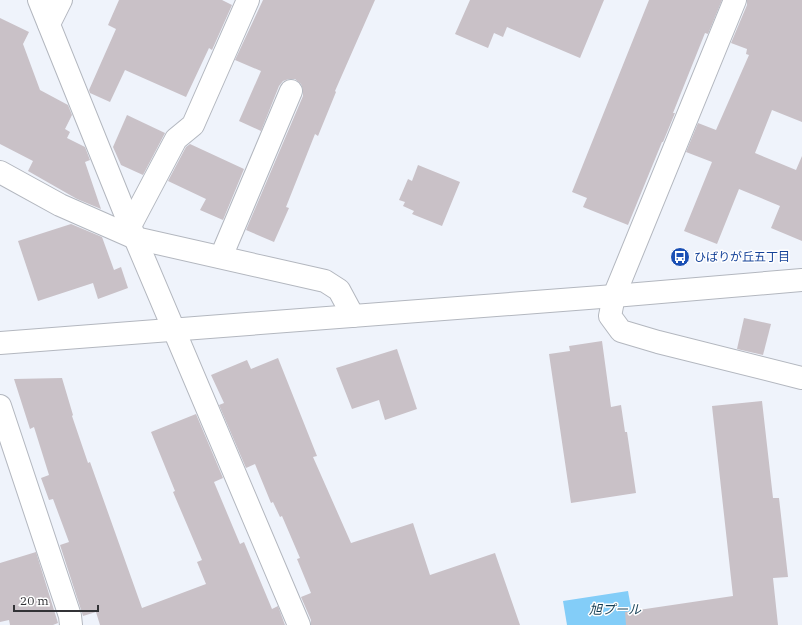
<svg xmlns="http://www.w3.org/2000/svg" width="802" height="625" viewBox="0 0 802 625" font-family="'IBM Plex Serif','Noto Sans JP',serif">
<rect width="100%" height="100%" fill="#eff3fb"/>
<path fill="#83cdf8" d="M628,591L634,625H567L563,601Z"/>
<g fill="#c9c1c7">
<path d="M119,0H222L232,5L212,50L209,48L186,97L125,70L110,102L90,93L89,90L116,29L108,25Z"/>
<path d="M263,0H375L335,91L336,92L318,136L315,134L286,207L289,208L274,242L246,230L303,96V90L301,84L295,79H289L283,81L279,86L261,131L239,121L261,71L235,60Z"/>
<path d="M470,0H604L580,58L507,27L503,37L494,33L488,48L455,34Z"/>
<path d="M649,0H722L708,34L705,33L673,113H675L663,142H662L628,225L583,207L587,198L572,192Z"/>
<path d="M747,0H802V122L772,110L755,153L796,170L802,156V241L771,228L780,206L739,189L717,244L684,231L712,162L686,152L698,123L716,130L749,55L746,54L747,49L731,43L747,5Z"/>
<path d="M0,18L29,32L23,44L40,90L68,105L72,115L65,129L70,132L67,138L85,147L90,160L85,162L101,209L77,199L28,171L33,161L0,144Z"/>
<path d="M127,115L165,133L143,175L121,165L113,147Z"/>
<path d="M190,144L244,169L223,220L200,210L206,199L168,181L186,147Z"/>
<path d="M418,165L460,182L442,226L412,214L414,211L403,206L405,202L399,200L408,179L412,181Z"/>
<path d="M71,224L102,237L114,270L121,267L128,288L98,299L93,283L38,301L18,241Z"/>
<path d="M744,318L771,324L763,355L737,349Z"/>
<path d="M602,341L611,407L621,405L625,432H627L636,493L571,503L549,354L570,351L569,346Z"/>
<path d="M397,349L417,409L385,420L379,400L352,409L336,368Z"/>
<path d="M278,358L317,456L313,457L351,543L413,523L430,575L495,553L520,625H311V620L301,597L311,593L297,559L300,558L282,516L280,517L273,502L271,503L255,464L246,468L219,405L224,403L211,375L247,360L251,369Z"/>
<path d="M62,378L73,415L72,416L88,463L90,462L142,608L206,584L197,562L202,560L173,492L175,491L151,432L196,414L223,478L214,482L240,544L244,542L272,609L278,606L285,625H100L96,612L83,616L60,545L69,542L53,499L49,500L41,478L49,475L34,427L30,429L14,379Z"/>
<path d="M762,401L773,498H779L788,577L773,578L778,625H626L625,612L733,596L712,406Z"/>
<path d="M36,552L58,623L53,625H10L9,620L0,622V563Z"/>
</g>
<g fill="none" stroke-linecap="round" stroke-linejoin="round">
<defs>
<g id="minor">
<path d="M39,0L135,238L299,625"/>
<path d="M735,0L614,296L610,316L621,331L658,342L802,378"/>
<path d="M49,24L61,0"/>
<path d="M0,172L60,205L135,238L325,281L339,290L353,316"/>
<path d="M130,226L176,139L193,125L248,0"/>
<path d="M221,257L291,91"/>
<path d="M0,343L614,296L802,280"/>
<path d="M0,406L70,616L71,625"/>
</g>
</defs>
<use href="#minor" stroke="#b3b7bf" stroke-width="24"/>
<use href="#minor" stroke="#fff" stroke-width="22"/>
</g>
<defs>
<symbol id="bus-disc" viewBox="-11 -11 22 22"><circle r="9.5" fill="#1a4fb4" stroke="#fff"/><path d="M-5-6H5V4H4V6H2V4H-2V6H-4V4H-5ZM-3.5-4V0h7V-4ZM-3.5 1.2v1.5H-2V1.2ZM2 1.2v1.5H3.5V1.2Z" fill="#fff"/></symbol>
</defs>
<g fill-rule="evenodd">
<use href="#bus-disc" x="669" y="246" width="22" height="22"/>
</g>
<g text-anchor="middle" stroke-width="3" stroke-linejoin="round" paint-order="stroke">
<g font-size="12" fill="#164399" stroke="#fff" text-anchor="start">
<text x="694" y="261">ひばりが丘五丁目</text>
</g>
<g font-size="13" font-style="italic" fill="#143e54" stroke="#fff">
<text x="615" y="614">旭プール</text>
</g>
</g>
<path d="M14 605v6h84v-6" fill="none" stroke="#323336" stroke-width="2"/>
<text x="20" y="605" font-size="12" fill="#323336" stroke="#ffffff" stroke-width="3" paint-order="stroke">20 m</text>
</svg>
